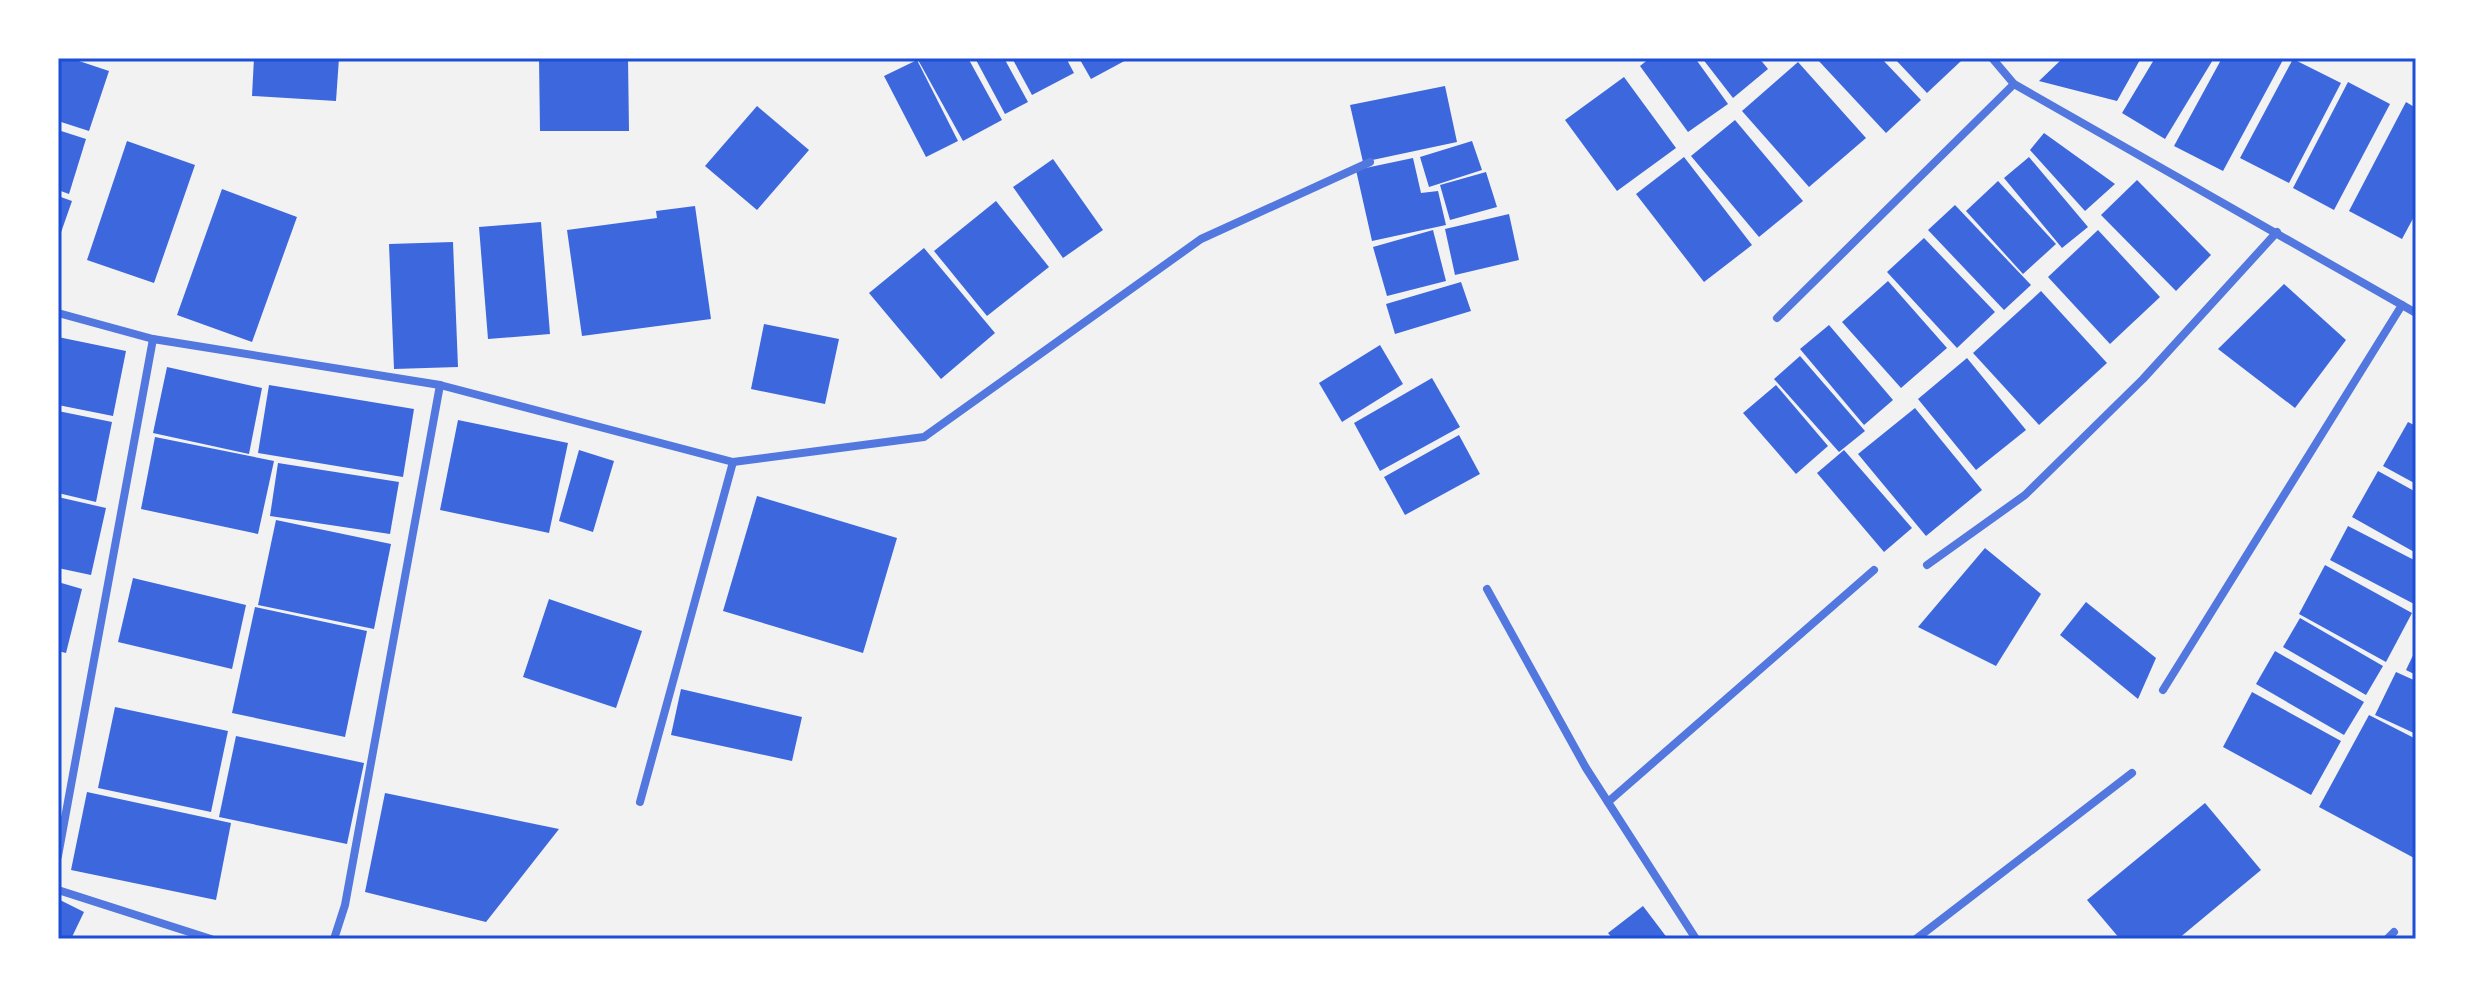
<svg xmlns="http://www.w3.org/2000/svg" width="2474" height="997" viewBox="0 0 2474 997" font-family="Jost,sans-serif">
<rect width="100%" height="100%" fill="#f2f2f2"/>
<g fill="#3d67dc">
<path d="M58,58H70L109,71L89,131L58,121Z"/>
<path d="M254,58H339L336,101L252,96Z"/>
<path d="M539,58H628L629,131H540Z"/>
<path d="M917,58H968L1002,120L963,141Z"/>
<path d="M975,58H1004L1028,102L1005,114Z"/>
<path d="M1012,58H1066L1074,73L1032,95Z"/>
<path d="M1079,58H1130L1091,79Z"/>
<path d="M1650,58H1695L1728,104L1688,132L1640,66Z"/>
<path d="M1702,58H1759L1768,69L1733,98Z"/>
<path d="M1816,58H1881L1921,100L1886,133Z"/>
<path d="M1894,58H1958L1961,61L1927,93Z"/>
<path d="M2063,58H2141L2117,101L2039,81Z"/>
<path d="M2155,58H2214L2165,139L2122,113Z"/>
<path d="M2222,58H2284L2223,171L2174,146Z"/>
<path d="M2293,59L2341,83L2289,183L2240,158Z"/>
<path d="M917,60L958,141L926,157L884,76Z"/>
<path d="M1798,62L1866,138L1809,187L1742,111Z"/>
<path d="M1624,77L1676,148L1617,191L1565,120Z"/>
<path d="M2348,82L2390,104L2334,210L2293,188Z"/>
<path d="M1445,86L1457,142L1363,162L1350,105Z"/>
<path d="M2406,102L2416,108V213L2402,239L2349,211Z"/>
<path d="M757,106L809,150L757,210L705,166Z"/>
<path d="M1735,120L1803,201L1759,237L1691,156Z"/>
<path d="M58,130L86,139L69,194L58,190Z"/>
<path d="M2044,133L2115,184L2085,211L2030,150Z"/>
<path d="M127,141L195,165L154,283L87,260Z"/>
<path d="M1472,141L1482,170L1429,187L1420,157Z"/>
<path d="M1684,157L1752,245L1704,282L1636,194Z"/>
<path d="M2029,157L2088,227L2062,248L2004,178Z"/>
<path d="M1413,158L1421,193L1438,191L1446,225L1372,241L1356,170Z"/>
<path d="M1053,159L1103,230L1063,258L1013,187Z"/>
<path d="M1486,172L1497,207L1450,220L1440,185Z"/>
<path d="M2137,180L2211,255L2176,291L2101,215Z"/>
<path d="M1998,181L2056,244L2023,274L1966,211Z"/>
<path d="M222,189L297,217L252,342L177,315Z"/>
<path d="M58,196L72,201L58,241Z"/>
<path d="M996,201L1049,267L987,316L934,251Z"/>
<path d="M1955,205L2031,285L2004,310L1928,230Z"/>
<path d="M695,206L711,319L582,336L567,230L657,218L656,211Z"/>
<path d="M1509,214L1519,260L1455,275L1445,229Z"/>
<path d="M541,222L550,334L488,339L479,227Z"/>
<path d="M1433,230L1446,281L1387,296L1373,247Z"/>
<path d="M2098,230L2160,297L2110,344L2048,277Z"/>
<path d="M1924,238L1995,312L1957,348L1887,272Z"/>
<path d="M453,242L458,367L394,369L389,244Z"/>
<path d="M924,248L995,333L941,379L869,293Z"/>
<path d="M1888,281L1947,348L1901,388L1842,322Z"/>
<path d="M1461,282L1471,311L1395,334L1386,304Z"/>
<path d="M2284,284L2346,340L2295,408L2218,349Z"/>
<path d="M2041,291L2107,363L2039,425L1973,353Z"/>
<path d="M764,324L839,339L825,404L751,389Z"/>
<path d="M1829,325L1893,400L1864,425L1800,349Z"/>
<path d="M58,337L126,351L113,416L58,405Z"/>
<path d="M1380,345L1403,384L1342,422L1319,383Z"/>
<path d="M1800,356L1865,431L1839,452L1774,379Z"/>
<path d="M1967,358L2026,430L1976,470L1918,399Z"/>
<path d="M167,367L262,388L249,454L153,433Z"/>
<path d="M1432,378L1460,427L1380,471L1354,423Z"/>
<path d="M269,385L414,409L403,477L258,453Z"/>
<path d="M1776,385L1828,446L1796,474L1743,413Z"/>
<path d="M1915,408L1982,490L1926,536L1858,454Z"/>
<path d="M58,411L112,422L96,502L58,493Z"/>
<path d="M458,420L568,443L549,533L440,510Z"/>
<path d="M2408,422L2416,426V484L2383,466Z"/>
<path d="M1459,435L1480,474L1405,515L1384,477Z"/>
<path d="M155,437L274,461L258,534L141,509Z"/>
<path d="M579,450L614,461L593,532L559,521Z"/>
<path d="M1844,450L1912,528L1884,552L1817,473Z"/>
<path d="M278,463L399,482L390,534L270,516Z"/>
<path d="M2378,471L2416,492V553L2352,517Z"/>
<path d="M757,496L897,538L863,653L723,611Z"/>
<path d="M58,497L106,508L91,575L58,568Z"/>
<path d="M276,520L391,544L374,629L258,605Z"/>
<path d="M2348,526L2416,561V605L2330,560Z"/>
<path d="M1985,548L2041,594L1996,666L1918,627Z"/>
<path d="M2325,565L2412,613L2386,662L2299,614Z"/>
<path d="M133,578L246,605L232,669L118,642Z"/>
<path d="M58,582L82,589L66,653L58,651Z"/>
<path d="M549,599L642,631L616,708L523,677Z"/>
<path d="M2086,602L2156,658L2138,699L2060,635Z"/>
<path d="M255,607L367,631L345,737L232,713Z"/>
<path d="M2300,618L2383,666L2366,695L2283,647Z"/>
<path d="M2416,649V675L2406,670Z"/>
<path d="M2275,651L2364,702L2344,735L2256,684Z"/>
<path d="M2396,672L2416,681V734L2375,715Z"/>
<path d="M681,689L802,717L792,761L671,735Z"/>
<path d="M2252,692L2341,741L2311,795L2223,747Z"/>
<path d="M115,707L228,731L211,812L98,788Z"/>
<path d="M2369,715L2416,739V859L2319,807Z"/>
<path d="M236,736L364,763L347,844L219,817Z"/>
<path d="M87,792L231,823L216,900L71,870Z"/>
<path d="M385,793L559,829L486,922L365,892Z"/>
<path d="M2205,803L2261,870L2178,939H2120L2087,900Z"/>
<path d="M58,899L84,912L71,939H58Z"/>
<path d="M1643,906L1668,939H1613L1608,933Z"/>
</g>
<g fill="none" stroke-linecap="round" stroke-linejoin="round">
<g stroke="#5277de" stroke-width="8">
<path d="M1992,58L2014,84L2416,313"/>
<path d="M58,313L153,339L440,385L733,462L924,437L1201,239L1370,162"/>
<path d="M1777,318L2014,84"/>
<path d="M1927,565L2025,495L2143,379L2277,232"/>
<path d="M1487,589L1586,768L1696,939"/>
<path d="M2163,690L2402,305"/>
<path d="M640,802L733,462"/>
<path d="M1608,802L1874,570"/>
<path d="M58,856L153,339"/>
<path d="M58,890L211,939"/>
<path d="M334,939L345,905L440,385"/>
<path d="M1916,939L2132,773"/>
<path d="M2387,939L2394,932"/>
</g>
</g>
<rect width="2474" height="997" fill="none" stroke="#ffffff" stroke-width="120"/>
<rect x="60" y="60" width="2354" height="877" fill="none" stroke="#1d4ed8" stroke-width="3"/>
</svg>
